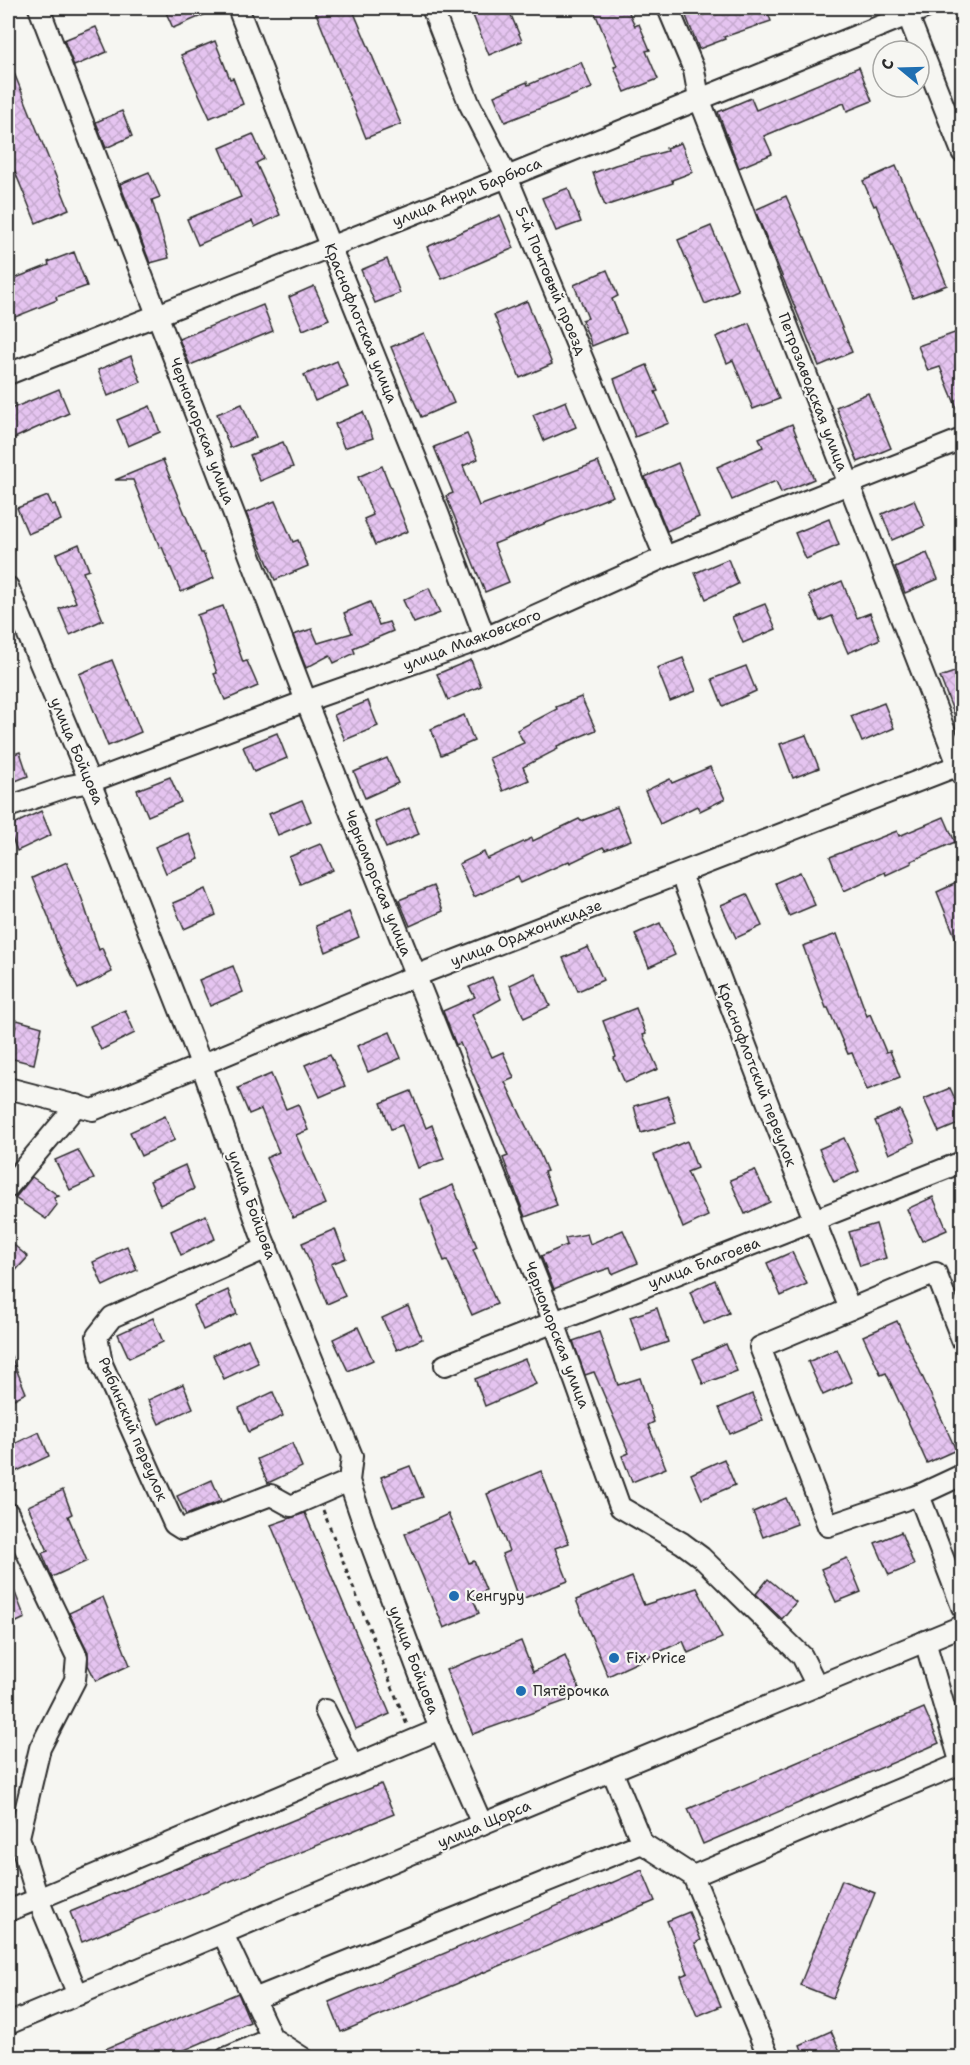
<svg xmlns="http://www.w3.org/2000/svg" width="970" height="2065" viewBox="0 0 970 2065" font-family="'Shantell Sans',sans-serif">
<defs>
<pattern id="building-cross-hatch" width="8" height="8" patternUnits="userSpaceOnUse" patternTransform="scale(1.5)"><rect width="8" height="8" fill="#e5c4f0"/><path d="M0 0l8 8M0 8l8-8" fill="none" stroke="#c5a9ce"/></pattern>
</defs>
<rect width="100%" height="100%" fill="#f6f6f2"/>
<filter id="ink" filterUnits="userSpaceOnUse"><feTurbulence type="fractalNoise" baseFrequency=".0167" numOctaves="2"/><feDisplacementMap in="SourceGraphic" scale="12" xChannelSelector="R" yChannelSelector="G"/><feConvolveMatrix kernelMatrix="1 2 1 2 8 2 1 2 1" color-interpolation-filters="sRGB"/></filter>
<g filter="url(#ink)">
<g fill="url(#building-cross-hatch)" stroke="#2b2b2b" stroke-width="1.5">
<path d="M164,8H220L173,28Z"/>
<path d="M314,8H352L401,124L366,138Z"/>
<path d="M470,8H508L522,41L489,55Z"/>
<path d="M593,8H627L635,26L639,24L650,50L646,51L658,79L625,92L614,67L617,66Z"/>
<path d="M707,8H766L771,21L724,37L725,39L699,49L686,16Z"/>
<path d="M96,27L107,52L74,66L64,40Z"/>
<path d="M215,41L230,79L233,78L243,104L210,118L181,55Z"/>
<path d="M8,58L69,209L36,223L8,155Z"/>
<path d="M581,62L592,88L505,122L494,96L527,82L528,85Z"/>
<path d="M859,67L872,101L847,111L844,103L764,136L772,154L739,168L718,112L751,98L756,110Z"/>
<path d="M122,111L132,136L106,148L96,122Z"/>
<path d="M253,134L264,159L256,163L280,215L255,227L252,221L198,245L187,219L241,197L220,148Z"/>
<path d="M681,143L693,172L672,180L673,183L605,206L593,173L615,165L667,151L666,148Z"/>
<path d="M896,166L917,215H918L947,285L913,298L876,205L874,206L863,181Z"/>
<path d="M149,172L160,197L152,200L169,258L150,263L120,184Z"/>
<path d="M568,188L581,222L556,231L542,198Z"/>
<path d="M786,196L804,237H805L852,352L819,366L755,210Z"/>
<path d="M500,215L514,248L442,279L427,247Z"/>
<path d="M711,226L738,290L705,304L678,240Z"/>
<path d="M74,252L87,286L56,297L57,300L8,320V281L49,265L48,262Z"/>
<path d="M387,259L400,293L375,303L361,270Z"/>
<path d="M607,270L618,296L612,299L626,332L592,346L582,320L588,318L574,285Z"/>
<path d="M314,286L329,319L303,330L289,297Z"/>
<path d="M527,301L552,364L520,378L494,315Z"/>
<path d="M263,305L273,331L190,365L179,339Z"/>
<path d="M749,323L779,399L753,409L733,360L727,363L716,337Z"/>
<path d="M963,330V421H962L940,367L928,371L918,346Z"/>
<path d="M424,333L454,403L421,417L391,347Z"/>
<path d="M131,356L141,382L108,396L98,370Z"/>
<path d="M337,361L348,387L315,401L304,375Z"/>
<path d="M647,365L658,391L655,392L669,423L635,437L614,379Z"/>
<path d="M59,389L69,413L8,441V410Z"/>
<path d="M868,393L891,448L858,462L836,407Z"/>
<path d="M566,401L576,427L544,441L533,415Z"/>
<path d="M242,404L256,437L230,448L217,414Z"/>
<path d="M150,406L160,432L128,446L117,420Z"/>
<path d="M363,412L373,438L344,448L335,424Z"/>
<path d="M792,424L814,479L781,493L776,481L732,500L717,467L763,447L759,438Z"/>
<path d="M467,434L478,459L463,466L479,506L598,462L613,496L494,544L509,582L485,592L446,496L453,493L434,447Z"/>
<path d="M283,442L293,467L260,481L250,455Z"/>
<path d="M163,460L201,553H203L214,578L181,592L162,547L160,548L133,480H115Z"/>
<path d="M678,463L699,517L667,531L645,477Z"/>
<path d="M382,466L408,531L375,545L364,519L373,515L358,477Z"/>
<path d="M48,496L52,505L55,504L61,520L28,534L17,508Z"/>
<path d="M914,500L925,526L892,540L882,514Z"/>
<path d="M275,501L293,542L298,540L308,566L275,580L246,513Z"/>
<path d="M829,519L839,545L806,559L795,533Z"/>
<path d="M79,544L89,570L83,572L103,620L70,635L59,609L76,602L56,554Z"/>
<path d="M927,553L938,579L905,593L895,567Z"/>
<path d="M728,559L738,584L706,599L695,573Z"/>
<path d="M842,581L857,618L870,613L880,639L848,653L832,616L820,621L809,595Z"/>
<path d="M429,588L440,613L414,623L403,600Z"/>
<path d="M370,602L379,625L389,622L393,631L353,648L355,653L334,663L330,655L306,668L293,635L312,629L318,643L352,633L344,613Z"/>
<path d="M765,604L776,629L743,643L732,617Z"/>
<path d="M223,606L243,662L247,661L258,686L225,700L214,674L217,673L197,615Z"/>
<path d="M683,658L696,691L670,701L657,668Z"/>
<path d="M112,660L141,732L108,746L79,674Z"/>
<path d="M471,660L481,686L448,700L437,674Z"/>
<path d="M746,666L756,691L723,706L712,679Z"/>
<path d="M963,669V732H961L940,677Z"/>
<path d="M581,697L596,730L557,746L558,749L523,767L529,780L503,791L489,758L524,743L517,730L557,709L556,707Z"/>
<path d="M368,701L378,726L345,740L334,715Z"/>
<path d="M884,703L894,728L862,742L851,716Z"/>
<path d="M464,715L474,741L441,755L431,729Z"/>
<path d="M277,733L287,758L254,772L243,747Z"/>
<path d="M806,735L819,768L793,778L780,744Z"/>
<path d="M20,752L28,776L8,784V756Z"/>
<path d="M387,758L398,783L365,798L354,772Z"/>
<path d="M710,767L725,799L700,811L697,806L660,824L645,791L670,779L672,783Z"/>
<path d="M170,777L181,802L148,816L137,790Z"/>
<path d="M302,800L311,821L278,835L269,814Z"/>
<path d="M617,807L631,840L605,850L603,847L570,863L569,861L521,883L518,876L474,897L459,864L484,852L487,859L532,838L533,841L579,819L581,821Z"/>
<path d="M409,808L419,834L386,848L375,822Z"/>
<path d="M41,811L51,835L17,851L8,827Z"/>
<path d="M944,817L955,842L911,861L912,863L886,875L885,872L844,891L830,857L897,831L899,836Z"/>
<path d="M189,833L199,859L166,873L155,847Z"/>
<path d="M320,844L322,845L333,870L300,884L289,857Z"/>
<path d="M67,862L82,899L99,950L102,948L112,972L78,989L57,943L49,918L32,878Z"/>
<path d="M800,872L815,905L789,916L775,883Z"/>
<path d="M963,880V954H962L937,892Z"/>
<path d="M433,886L443,911L410,926L399,900Z"/>
<path d="M206,889L216,915L184,929L173,903Z"/>
<path d="M747,894L762,926L736,938L721,905Z"/>
<path d="M349,912L359,937L326,952L316,926Z"/>
<path d="M660,923L675,955L649,967L635,934Z"/>
<path d="M837,934L867,1016L870,1014L886,1052L890,1051L900,1077L867,1090L852,1053L848,1054L828,1008H826L803,946Z"/>
<path d="M588,947L603,980L578,991L563,958Z"/>
<path d="M233,966L243,992L210,1006L199,980Z"/>
<path d="M535,973L550,1006L524,1018L510,985Z"/>
<path d="M492,977L501,999L472,1015L492,1057L503,1052L514,1078L505,1082L535,1145H536L547,1171L544,1172L557,1205L525,1217L503,1158L508,1156L460,1043L456,1045L443,1011L475,997L469,987Z"/>
<path d="M636,1008L646,1034L643,1035L658,1069L625,1083L614,1058L616,1057L603,1021Z"/>
<path d="M125,1010L135,1033L101,1050L90,1026Z"/>
<path d="M17,1020L42,1027L34,1064L9,1058Z"/>
<path d="M390,1032L401,1058L368,1072L357,1046Z"/>
<path d="M330,1054L345,1086L320,1097L305,1065Z"/>
<path d="M271,1074L286,1109L298,1104L308,1130L296,1135L326,1204L293,1218L266,1158L279,1152L261,1109L249,1114L238,1088Z"/>
<path d="M950,1088L963,1116V1122L939,1132L924,1099Z"/>
<path d="M411,1091L426,1128L432,1125L444,1159L418,1168L402,1125L391,1129L381,1103Z"/>
<path d="M668,1096L676,1123L641,1133L634,1106Z"/>
<path d="M900,1110L915,1142L889,1154L875,1121Z"/>
<path d="M165,1116L175,1140L141,1156L130,1132Z"/>
<path d="M844,1138L859,1171L834,1182L819,1149Z"/>
<path d="M687,1141L697,1168L687,1172L708,1216L683,1228L654,1155Z"/>
<path d="M78,1150L94,1179L70,1190L55,1160Z"/>
<path d="M185,1165L194,1189L160,1205L150,1181Z"/>
<path d="M755,1170L770,1202L745,1214L730,1180Z"/>
<path d="M32,1177L59,1196L54,1198L57,1205L46,1219L15,1198Z"/>
<path d="M453,1185L477,1247L473,1249L497,1304L472,1315L447,1260L444,1261L420,1199Z"/>
<path d="M933,1197L947,1230L922,1241L907,1209Z"/>
<path d="M206,1215L215,1239L181,1255L171,1231Z"/>
<path d="M876,1224L886,1258L860,1266L849,1232Z"/>
<path d="M335,1229L346,1258L331,1264L345,1296L327,1304L302,1243Z"/>
<path d="M623,1230L638,1263L612,1274L610,1268L577,1279L554,1289L541,1256L567,1245L565,1238L587,1234L590,1244Z"/>
<path d="M8,1240L28,1257L8,1279Z"/>
<path d="M127,1246L137,1270L103,1286L93,1262Z"/>
<path d="M792,1252L807,1284L781,1296L767,1263Z"/>
<path d="M715,1280L729,1313L704,1324L690,1292Z"/>
<path d="M228,1290L237,1314L203,1330L193,1306Z"/>
<path d="M408,1306L422,1339L397,1350L382,1318Z"/>
<path d="M657,1308L668,1342L642,1351L630,1317Z"/>
<path d="M153,1318L163,1342L129,1358L118,1334Z"/>
<path d="M897,1321L956,1450L927,1463L886,1373L881,1375L863,1336Z"/>
<path d="M358,1327L373,1360L348,1371L333,1339Z"/>
<path d="M599,1332L618,1385L640,1378L654,1422L648,1425L666,1468L632,1482L622,1456L629,1453L594,1372L585,1375L573,1341Z"/>
<path d="M248,1339L258,1363L224,1379L213,1355Z"/>
<path d="M726,1344L737,1371L703,1384L693,1359Z"/>
<path d="M8,1349L26,1393L8,1402Z"/>
<path d="M837,1349L852,1382L823,1395L808,1362Z"/>
<path d="M525,1359L536,1384L485,1406L475,1379Z"/>
<path d="M183,1384L193,1408L159,1424L148,1400Z"/>
<path d="M273,1392L283,1416L249,1432L239,1408Z"/>
<path d="M752,1394L763,1420L730,1434L719,1408Z"/>
<path d="M39,1432L49,1456L15,1472L8,1455V1447Z"/>
<path d="M292,1443L302,1467L268,1483L257,1459Z"/>
<path d="M724,1459L735,1485L702,1499L691,1474Z"/>
<path d="M410,1466L423,1497L393,1507L381,1477Z"/>
<path d="M541,1471L569,1543L555,1548L568,1581L519,1600L502,1554L509,1551L487,1494Z"/>
<path d="M212,1480L221,1501L186,1515L177,1496Z"/>
<path d="M63,1490L72,1514L68,1516L87,1561L52,1577L42,1553L48,1551L28,1506Z"/>
<path d="M786,1498L797,1524L763,1537L753,1512Z"/>
<path d="M305,1513L390,1714L356,1729L271,1525Z"/>
<path d="M448,1514L469,1563L474,1561L486,1590L472,1597L479,1613L444,1628L405,1534Z"/>
<path d="M901,1532L914,1565L889,1575L875,1543Z"/>
<path d="M847,1558L861,1592L836,1602L821,1569Z"/>
<path d="M8,1575L25,1618L8,1626Z"/>
<path d="M632,1577L644,1605L697,1588L722,1638L688,1653L683,1641L608,1676L576,1600Z"/>
<path d="M768,1579L796,1602L782,1619L756,1594Z"/>
<path d="M103,1597L130,1665L96,1681L88,1665V1652L69,1613Z"/>
<path d="M521,1641L533,1672L565,1656L582,1695L473,1734L446,1670Z"/>
<path d="M924,1708L939,1743L703,1844L688,1809Z"/>
<path d="M381,1784L394,1814L82,1942L70,1912Z"/>
<path d="M642,1870L655,1901L341,2032L329,2002Z"/>
<path d="M842,1880L875,1893L833,1998L800,1985Z"/>
<path d="M689,1912L701,1940L695,1943L721,2006L697,2016L681,1976L688,1973L667,1921Z"/>
<path d="M238,1993L250,2022L166,2058H84Z"/>
<path d="M831,2031L843,2058H805L800,2045Z"/>
</g>
<g fill="none" stroke-linecap="round" stroke-linejoin="round">
<defs>
<g id="minor">
<path d="M39,8L306,701L554,1322L620,1507L682,1543L701,1557L802,1656L817,1686"/>
<path d="M238,8L330,246L438,513L485,638"/>
<path d="M432,8L469,103L507,177L665,557"/>
<path d="M668,8L694,70L699,98L962,775"/>
<path d="M905,8L962,152"/>
<path d="M8,374L507,177L925,8"/>
<path d="M8,587L90,782L202,1066L260,1232L352,1456L349,1481L366,1531L440,1729L482,1824"/>
<path d="M8,807L69,786L90,782L306,701L485,638L665,557L962,439"/>
<path d="M685,886L775,1122L850,1309"/>
<path d="M8,1088L93,1110L415,976L962,764"/>
<path d="M8,1187L77,1105"/>
<path d="M267,1248L112,1317L97,1336L102,1364L174,1524L182,1529L271,1495L291,1506L349,1481"/>
<path d="M445,1365L962,1162"/>
<path d="M962,1475L919,1495L962,1607"/>
<path d="M919,1495L828,1526L760,1347L936,1273L962,1340"/>
<path d="M8,1513L77,1657L75,1680L40,1748L19,1837L38,1899L8,1911"/>
<path d="M925,1641L962,1768"/>
<path d="M325,1710L352,1765"/>
<path d="M642,1843L693,1876L769,2058"/>
<path d="M693,1876L962,1763"/>
<path d="M223,1934L272,2038"/>
<path d="M78,1995L38,1899L440,1729"/>
<path d="M254,1999L642,1843L612,1771"/>
<path d="M8,2024L482,1824L962,1626"/>
<path d="M226,2058L272,2038L303,2058"/>
</g>
</defs>
<use href="#minor" stroke="#2b2b2b" stroke-width="24"/>
<path stroke="#2b2b2b" stroke-width="3" stroke-dasharray="4.5 4.5" stroke-linecap="butt" d="M323,1510L407,1725"/>
<use href="#minor" stroke="#f6f6f2" stroke-width="20"/>
</g>
</g>
<g fill="#1f6fb2" stroke="#f6f6f2" stroke-width="2">
<circle cx="454" cy="1596" r="6"/>
<circle cx="614" cy="1658" r="6"/>
<circle cx="521" cy="1691" r="6"/>
</g>
<g text-anchor="middle" stroke-width="4.5" stroke-linejoin="round" paint-order="stroke">
<g font-size="15" fill="#2b2b2b" stroke="#f6f6f2">
<text transform="translate(467 192) rotate(-22)" y="5">улица Анри Барбюса</text>
<text transform="translate(551 281) rotate(67)" y="5">5-й Почтовый проезд</text>
<text transform="translate(361 323) rotate(68)" y="5">Краснофлотская улица</text>
<text transform="translate(813 392) rotate(69)" y="5">Петрозаводская улица</text>
<text transform="translate(202 431) rotate(69)" y="5">Черноморская улица</text>
<text transform="translate(472 640) rotate(-21)" y="5">улица Маяковского</text>
<text transform="translate(77 751) rotate(67)" y="5">улица Бойцова</text>
<text transform="translate(378 883) rotate(68)" y="5">Черноморская улица</text>
<text transform="translate(526 933) rotate(-21)" y="5">улица Орджоникидзе</text>
<text transform="translate(757 1075) rotate(69)" y="5">Краснофлотский переулок</text>
<text transform="translate(252 1205) rotate(70)" y="5">улица Бойцова</text>
<text transform="translate(704 1263) rotate(-21)" y="5">улица Благоева</text>
<text transform="translate(557 1335) rotate(69)" y="5">Черноморская улица</text>
<text transform="translate(133 1429) rotate(67)" y="5">Рыбинский переулок</text>
<text transform="translate(414 1660) rotate(69)" y="5">улица Бойцова</text>
<text transform="translate(484 1824) rotate(-23)" y="5">улица Щорса</text>
</g>
<g font-size="15" fill="#2b2b2b" stroke="#f6f6f2" text-anchor="start">
<text x="466" y="1601">Кенгуру</text>
<text x="626" y="1663">Fix Price</text>
<text x="533" y="1696">Пятёрочка</text>
</g>
</g>
<rect width="970" height="2065" fill="none" stroke="#f6f6f2" stroke-width="30"/>
<rect x="15" y="15" width="940" height="2035" fill="none" stroke="#2b2b2b" stroke-width="2" filter="url(#ink)"/>
<g transform="translate(901 69) rotate(289)"><circle r="28" fill="#f6f6f2" stroke="#a5a5a2" stroke-width="1.5"/>
<path d="M0-4.5L10 22L0 15L-10 22Z" fill="#1f6fb2"/>
<text y="-9" font-size="16" font-weight="bold" text-anchor="middle" fill="#2b2b2b">С</text>
</g>
</svg>
